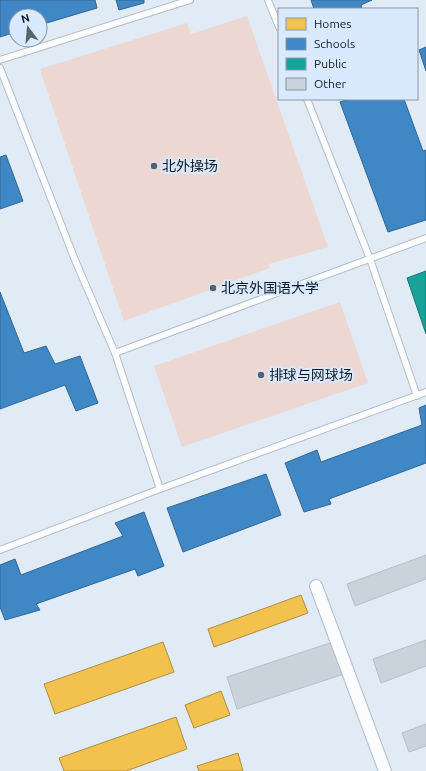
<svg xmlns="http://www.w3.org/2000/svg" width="426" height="771" viewBox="0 0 426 771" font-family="Ubuntu,'Noto Sans SC',sans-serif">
<rect width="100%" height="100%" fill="#e1ebf6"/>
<g fill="#edd7d3">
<path d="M247,16L328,247L269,264L270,268L124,321L40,69L187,23L191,34Z"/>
<path d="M340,302L368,383L182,447L154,366Z"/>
</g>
<g fill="#f2c14e" stroke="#ae8e40">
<path d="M301,595L308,613L214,647L208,629Z"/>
<path d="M163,642L174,672L55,714L44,684Z"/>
<path d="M221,691L230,715L194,728L185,705Z"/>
<path d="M176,717L187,749L126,771H64L59,758Z"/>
<path d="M238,753L243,771H199L197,766Z"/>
</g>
<g fill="#3f88c5" stroke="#316694">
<path d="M0,0H95L97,8L40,25V16H16V32L0,37Z"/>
<path d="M116,0H144V3L119,10Z"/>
<path d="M311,0H372L361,5L362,9H314Z"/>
<path d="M426,47V71L419,50Z"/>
<path d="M350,99H404L423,151L426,150V220L388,232L340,102Z"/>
<path d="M6,155L23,201L0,209V157Z"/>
<path d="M0,292L24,353L46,346L55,364L80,356L98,403L76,411L65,385L0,409Z"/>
<path d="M426,405V463L329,499L331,504L304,512L285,463L317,450L321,462L422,425L419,408Z"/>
<path d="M266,474L281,515L183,552L167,508Z"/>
<path d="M144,512L164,566L138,576L135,569L36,604L40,610L5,620L0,607V565L15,559L21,575L123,536L115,523Z"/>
</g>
<path fill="#17a398" stroke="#157974" d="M426,271V334L407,278Z"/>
<g fill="#cad2db" stroke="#b7bfc8">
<path d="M426,555V579L355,606L347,584Z"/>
<path d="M426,640V666L381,683L373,659Z"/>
<path d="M333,642L344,674L237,709L227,677Z"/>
<path d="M426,724V746L409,752L402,733Z"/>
</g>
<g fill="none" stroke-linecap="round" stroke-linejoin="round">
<defs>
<g id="service">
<path d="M268,0L279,27"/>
<path d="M0,60L190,0"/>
<path d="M0,68L75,260L115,353L160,489"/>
<path d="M307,99L370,259L417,396"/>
<path d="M115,353L426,238"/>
<path d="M0,550L160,489L426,392"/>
</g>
<path id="minor" d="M316,586L385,771"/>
</defs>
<use href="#service" stroke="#b4bcc6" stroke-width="8"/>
<use href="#minor" stroke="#b4bcc6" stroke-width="14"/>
<use href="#service" stroke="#fafcfe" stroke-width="6"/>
<use href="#minor" stroke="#fafcfe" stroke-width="12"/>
</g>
<g fill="#59626c" stroke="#d9eafe" stroke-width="1.5">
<circle cx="154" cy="166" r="4"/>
<circle cx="213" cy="288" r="4"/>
<circle cx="261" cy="375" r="4"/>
</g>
<g text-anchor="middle" stroke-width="4" stroke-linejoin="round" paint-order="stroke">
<g font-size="14" fill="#101821" stroke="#d9eafe" text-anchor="start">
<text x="162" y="171">北外操场</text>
<text x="221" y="293">北京外国语大学</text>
<text x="269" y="380">排球与网球场</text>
</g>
</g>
<rect x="278" y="8" width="140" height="92" fill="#d9eafe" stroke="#8996a6"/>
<rect x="286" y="18" width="20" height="12" fill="#f2c14e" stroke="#8996a6"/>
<text x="314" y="28" font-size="12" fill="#101821">Homes</text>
<rect x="286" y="38" width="20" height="12" fill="#3f88c5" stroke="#8996a6"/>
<text x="314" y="48" font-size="12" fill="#101821">Schools</text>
<rect x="286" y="58" width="20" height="12" fill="#17a398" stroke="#8996a6"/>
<text x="314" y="68" font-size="12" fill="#101821">Public</text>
<rect x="286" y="78" width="20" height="12" fill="#cad2db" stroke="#8996a6"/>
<text x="314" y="88" font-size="12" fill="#101821">Other</text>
<g transform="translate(28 28) rotate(344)"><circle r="19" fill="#d9eafe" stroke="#8996a6"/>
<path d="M0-3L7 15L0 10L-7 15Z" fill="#59626c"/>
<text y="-6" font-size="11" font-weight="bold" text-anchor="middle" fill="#101821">N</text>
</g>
</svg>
